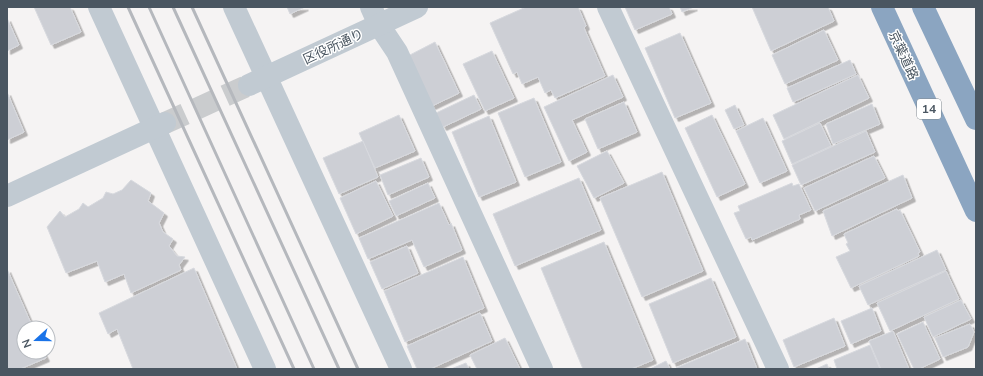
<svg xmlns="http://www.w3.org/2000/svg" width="983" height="376" viewBox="0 0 983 376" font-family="'Nunito Sans','Noto Sans JP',sans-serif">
<defs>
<filter id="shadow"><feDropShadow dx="3.5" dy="3.5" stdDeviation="0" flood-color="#0004"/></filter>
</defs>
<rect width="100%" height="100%" fill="#f5f3f3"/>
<g fill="#cdcfd5" stroke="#d7d9de" filter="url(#shadow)">
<path d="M34,7H70L81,32L51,45Z"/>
<path d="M287,7H305L290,14Z"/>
<path d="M526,7H578L586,26L584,28L605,76L555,98L551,90L545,93L538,77L522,84L517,72L513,74L490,23Z"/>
<path d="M625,7H669L672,14L635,30Z"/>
<path d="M680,7H694L682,12Z"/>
<path d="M752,7H828L834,21L771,51Z"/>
<path d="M7,18L19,45L7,51Z"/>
<path d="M824,30L838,60L785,84L772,55Z"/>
<path d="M680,33L711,103L675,118L645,48Z"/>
<path d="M435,42L459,93L432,106L408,56Z"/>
<path d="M492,51L514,98L485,111L463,64Z"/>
<path d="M850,60L856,74L793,102L787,88Z"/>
<path d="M613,75L623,97L572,120L587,152L569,161L544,107Z"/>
<path d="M858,75L869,98L784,139L773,115Z"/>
<path d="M7,92L24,132L7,140Z"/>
<path d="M474,95L481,109L443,127L436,113Z"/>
<path d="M534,98L561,162L525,177L498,113Z"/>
<path d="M624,102L637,132L598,149L585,119Z"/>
<path d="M872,104L880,124L833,144L826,124Z"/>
<path d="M735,105L744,125L734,129L725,110Z"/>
<path d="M399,115L415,151L375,168L359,133Z"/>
<path d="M712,115L745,184L717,197L685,128Z"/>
<path d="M489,116L516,182L479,197L452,132Z"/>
<path d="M763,118L787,171L760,183L736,131Z"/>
<path d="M820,123L831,146L792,164L782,141Z"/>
<path d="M866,131L875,152L801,185L792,165Z"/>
<path d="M363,141L378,177L339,194L323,158Z"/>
<path d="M607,151L624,183L594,198L577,166Z"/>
<path d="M874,156L885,178L815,211L804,188Z"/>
<path d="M421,158L429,177L388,195L380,175Z"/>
<path d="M662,172L703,271L642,297L600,198Z"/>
<path d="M903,175L912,198L832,236L823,211Z"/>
<path d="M579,178L601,230L515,266L493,214Z"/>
<path d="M131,180L151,193L148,201L164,213L159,223L163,232L173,239L169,246L177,256L185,257L179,265L181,270L131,293L124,274L105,282L97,261L66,273L47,227L60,211L65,217L79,209L83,203L88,207L103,198L106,192L113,194L122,190Z"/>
<path d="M376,181L393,216L356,234L340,198Z"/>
<path d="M428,183L435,198L396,216L389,201Z"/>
<path d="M792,183L793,186L799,184L811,210L799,215L800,219L752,240L751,237L746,239L734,213L740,211L738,206Z"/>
<path d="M439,203L449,225L451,223L462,250L424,267L412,240L368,259L359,238Z"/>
<path d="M897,209L898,211L900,210L920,252L918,253L919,256L851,288L836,257L850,251L846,244L848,243L844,234Z"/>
<path d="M604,242L653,360L631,369H583L541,268Z"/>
<path d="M407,246L418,273L382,289L370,262Z"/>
<path d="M937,250L946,270L868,305L859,286Z"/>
<path d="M463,257L484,308L405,342L384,291Z"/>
<path d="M194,268L237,369H133L117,329L108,334L99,313Z"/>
<path d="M7,269L33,328H24V352H43L46,358L20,369H7Z"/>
<path d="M946,271L959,299L890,331L877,303Z"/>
<path d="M711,278L736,337L673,363L649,304Z"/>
<path d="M961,300L971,319L933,337L924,317Z"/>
<path d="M872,308L881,331L851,344L841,321Z"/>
<path d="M480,313L492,341L430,369H417L407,346Z"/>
<path d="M834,318L845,346L794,367L783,340Z"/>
<path d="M923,322L940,359L919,369H914L897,334Z"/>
<path d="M970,324L974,332L968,347L943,357L935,338Z"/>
<path d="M893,331L909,369H881L869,341Z"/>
<path d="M505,338L520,369H477L470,355Z"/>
<path d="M745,339L757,369H677L676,368Z"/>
<path d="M870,345L880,369H837L834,360Z"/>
<path d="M666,361L670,369H650Z"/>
<path d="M466,363L469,369H451Z"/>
<path d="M827,364L829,369H816Z"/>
</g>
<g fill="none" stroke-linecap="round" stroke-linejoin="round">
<path stroke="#caccce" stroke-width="22" stroke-dasharray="22 11" stroke-linecap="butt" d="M165,123L249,85"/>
<g stroke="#c1cad2" stroke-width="22">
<path d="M99,7L265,369"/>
<path d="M234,7L401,369"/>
<path d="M371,7L379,25L397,52L542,369"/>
<path d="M608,7L778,369"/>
<path d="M249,85L417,7"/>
<path d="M7,196L165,123"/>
</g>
<g stroke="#8ba5c1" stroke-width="22">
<path d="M882,7L976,211"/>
<path d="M923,7L976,119"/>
</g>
<g stroke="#b5b8bd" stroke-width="3">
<path d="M128,7L294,369"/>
<path d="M149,7L314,369"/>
<path d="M173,7L339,369"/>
<path d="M192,7L358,369"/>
</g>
</g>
<g text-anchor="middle" stroke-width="3" stroke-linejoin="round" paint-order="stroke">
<rect fill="#fff" stroke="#808990" stroke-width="1" x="917" y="99" width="24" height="20" rx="3"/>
<g font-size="12" font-weight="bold" fill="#4a5661">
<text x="929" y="113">14</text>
</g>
<g font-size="13" fill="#4a5661" stroke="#fff">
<text transform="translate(333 46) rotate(-25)" y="5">区役所通り</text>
<text transform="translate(904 55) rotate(65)" y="5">京葉道路</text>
</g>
</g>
<rect width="983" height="376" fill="none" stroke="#4a5661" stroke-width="16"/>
<g transform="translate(36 340) rotate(249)"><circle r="19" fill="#ffffff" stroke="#b7bbc0"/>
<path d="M0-3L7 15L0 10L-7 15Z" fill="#1a73e8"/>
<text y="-6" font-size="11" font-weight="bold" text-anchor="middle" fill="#4a5661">N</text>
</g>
</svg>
